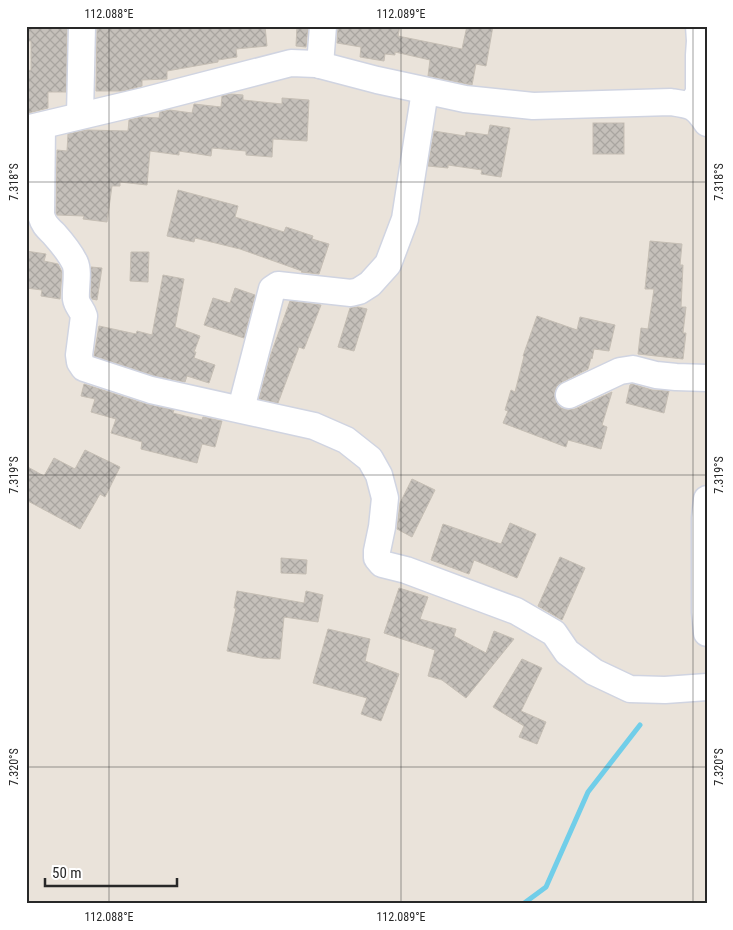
<svg xmlns="http://www.w3.org/2000/svg" width="733" height="930" viewBox="0 0 733 930" font-family="'Roboto Condensed',sans-serif">
<defs>
<pattern id="building-cross-hatch" width="8" height="8" patternUnits="userSpaceOnUse" patternTransform="scale(1.25)"><rect width="8" height="8" fill="#c5c0ba"/><path d="M0 0l8 8M0 8l8-8" fill="none" stroke="#a9a5a0"/></pattern>
</defs>
<rect width="100%" height="100%" fill="#eae3da"/>
<g fill="none" stroke-linecap="round" stroke-linejoin="round">
<path stroke="#71cee9" stroke-width="5" d="M523,904L546,887L588,792L640,725"/>
</g>
<g fill="url(#building-cross-hatch)" stroke="#c5beb4">
<path d="M28,26H67L66,92H48V108L28,113V94H26V71L31,70V41H28Z"/>
<path d="M97,26H265L267,46L236,49L237,57L218,60V62L167,71V79L142,80V86L123,91H96Z"/>
<path d="M297,26H308L306,47L296,46Z"/>
<path d="M338,26H400L398,36L462,49L467,26H493L486,66L476,64L472,85L428,76L430,60L395,52V55L385,54L384,61L360,57L361,47L337,43Z"/>
<path d="M231,94L243,95V100L282,104V98L309,100L307,141L273,139L272,157L246,155V151L212,148L211,156L179,151V155L150,151L147,185L120,182V186H112L107,222L83,219L84,216L57,215L56,213L57,150L67,151L68,134L87,130L128,131L129,120L142,117L159,118L160,112L170,110L192,113L194,104L221,107L222,96Z"/>
<rect x="593" y="123" width="31" height="31"/>
<path d="M490,125L510,128L501,177L481,174L482,170L448,165V168L428,166L434,131L465,136L466,132L488,135Z"/>
<path d="M178,190L238,206L235,217L284,232L286,227L313,236L312,239L329,244L319,274L301,272L302,271L240,249L195,238L194,242L167,236Z"/>
<path d="M650,241L682,244L680,265H683L681,307H686L683,333H686L683,359L638,354L641,328L648,329L654,289H645Z"/>
<path d="M26,251L46,254L44,261L58,264L62,272L60,299L41,296L42,290L26,288Z"/>
<path d="M131,252H149L148,282L130,281Z"/>
<path d="M91,267L102,268L97,300L92,299L91,297Z"/>
<path d="M163,275L184,279L175,327L200,336L194,352H196L194,358L215,365L209,383L187,376L185,382L155,376L94,356L99,326L136,334L137,331L152,335Z"/>
<path d="M235,288L255,295L244,338L204,325L213,298L230,303Z"/>
<path d="M290,301L321,305L304,349L299,347L278,403L259,399L271,354Z"/>
<path d="M358,307L367,309L354,351L338,347L350,308Z"/>
<path d="M537,316L577,330L580,317L615,325L609,351L594,349L592,359L591,358L588,369L562,382L557,386L554,393L556,402L561,408L568,410L575,409L612,392L602,425L607,427L601,449L568,440L566,447L503,423L508,411L505,410L511,390L515,392L524,356H523Z"/>
<path d="M84,384L146,404L174,410L173,413L189,417L202,420L203,417L222,421L215,447L202,444L197,463L141,449L142,442L111,433L116,419L91,412L95,399L81,396Z"/>
<path d="M632,384L652,390L669,391L664,413L626,403L630,385Z"/>
<path d="M85,450L120,467L105,497L100,494L80,529L26,500V466L44,476L54,458L75,469Z"/>
<path d="M412,479L435,490L412,537L397,529L400,503Z"/>
<path d="M510,523L536,534L517,578L474,560L469,574L431,560L443,524L501,544Z"/>
<path d="M560,557L585,568L562,620L538,606Z"/>
<path d="M281,558L307,560L306,574L281,573Z"/>
<path d="M399,588L428,597L420,619L456,629L454,636L486,653L494,631L514,639L466,698L442,680L428,676L435,650L384,633Z"/>
<path d="M237,591L304,603L306,591L323,595L318,622L284,617L280,659L261,658L227,651L236,608H234Z"/>
<path d="M328,629L370,639L365,661L399,674L381,721L361,714L367,698L313,683Z"/>
<path d="M522,659L542,668L521,711L546,722L537,744L519,737L524,726L493,707Z"/>
</g>
<g fill="none" stroke-linecap="round" stroke-linejoin="round">
<defs>
<g id="minor">
<path d="M320,65L323,26"/>
<path d="M691,105L699,93V55L700,41L699,26"/>
<path d="M80,115L82,26"/>
<path d="M42,126L41,215C44,225 47,227 54,234C62,243 70,253 75,263C79,272 75,289 76,299C77,306 82,309 84,316L79,355L80,362L84,368L151,390L314,426L346,440L370,459L379,475L385,498L382,527L377,551V558L382,564L406,570L516,611L554,633L567,652L594,672L630,689L665,690L707,687"/>
<path d="M26,129L144,101L291,63L316,64L377,80L465,99L533,106L671,102C691,105 695,105 707,123"/>
<path d="M569,395L620,371L633,369L656,375L676,377L707,378"/>
<path d="M241,409L272,289L278,285L351,293L359,291L370,284L388,264L405,219L425,91"/>
<path d="M707,499L705,518V612L707,633"/>
</g>
</defs>
<use href="#minor" stroke="#d0d4e1" stroke-width="29"/>
<use href="#minor" stroke="#fff" stroke-width="26"/>
</g>
<path fill="none" stroke="#282828" stroke-width="1" stroke-opacity="0.45" d="M109,26V904M401,26V904M693,26V904M26,182H707M26,475H707M26,767H707"/>
<rect width="733" height="930" fill="none" stroke="#ffffff" stroke-width="55"/>
<path d="M45 878v8h132v-8" fill="none" stroke="#282828" stroke-width="2.5"/>
<text x="52" y="878" font-size="15" fill="#282828" stroke="#ffffff" stroke-width="4" paint-order="stroke">50 m</text>
<rect x="28" y="28" width="678" height="874" fill="none" stroke="#282828" stroke-width="2"/>
<g font-size="12" text-anchor="middle" fill="#282828">
<text x="109" y="18">112.088°E</text>
<text x="401" y="18">112.089°E</text>
<text transform="translate(14 182) rotate(-90)" y="4">7.318°S</text>
<text transform="translate(719 182) rotate(-90)" y="4">7.318°S</text>
<text transform="translate(14 475) rotate(-90)" y="4">7.319°S</text>
<text transform="translate(719 475) rotate(-90)" y="4">7.319°S</text>
<text transform="translate(14 767) rotate(-90)" y="4">7.320°S</text>
<text transform="translate(719 767) rotate(-90)" y="4">7.320°S</text>
<text x="109" y="921">112.088°E</text>
<text x="401" y="921">112.089°E</text>
</g>
</svg>
